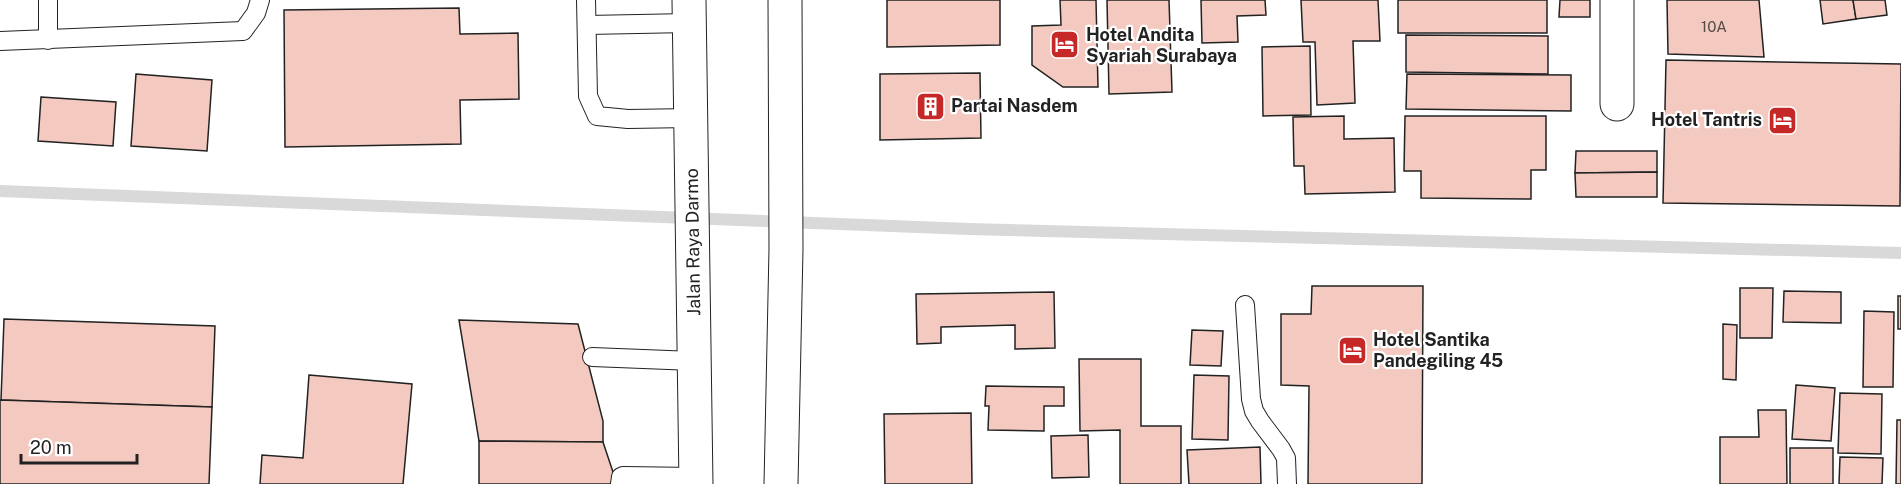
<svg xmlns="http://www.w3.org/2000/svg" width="1901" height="484" viewBox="0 0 1901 484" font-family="'Public Sans',sans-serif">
<rect width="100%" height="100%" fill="#fff"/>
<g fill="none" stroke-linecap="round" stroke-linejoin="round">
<path stroke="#d9d9d9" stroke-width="12" d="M0,191L969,229L1901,253"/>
</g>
<g fill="#f3c9c0" stroke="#222" stroke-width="1.5">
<path d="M887,0H1000V45L887,47Z"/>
<path d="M1060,0H1096L1098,87H1063L1032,65V26L1061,25Z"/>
<path d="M1107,0H1169L1172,92L1109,94Z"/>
<path d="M1201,0H1265L1266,15L1237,16L1238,42L1202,43Z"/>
<path d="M1301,0H1378L1380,41H1353L1355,103L1317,105L1315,42H1303Z"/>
<rect x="1398" y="0" width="149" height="33"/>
<path d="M1560,0H1590V17H1559Z"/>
<path d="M1667,0H1759L1764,57L1668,54Z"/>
<path d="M1820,0H1853L1856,19L1823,24Z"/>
<path d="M1853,0H1885L1887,15L1856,19Z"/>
<path d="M459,8L460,34L518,33L519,99L460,100L461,144L285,147L284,10Z"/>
<path d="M1406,35L1548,36V74L1406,72Z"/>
<path d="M1310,46L1311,115L1263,116L1262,47Z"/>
<path d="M1666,60L1901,64L1900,206L1663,203Z"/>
<path d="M980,73L981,138L880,140V74Z"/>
<path d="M136,74L212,80L207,151L131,146Z"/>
<path d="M1407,74L1571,75V111L1406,109Z"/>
<path d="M41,97L116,102L113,146L38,141Z"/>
<path d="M1344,116V139L1394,138L1395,192L1305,194L1304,166H1294L1293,117Z"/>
<path d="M1405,116H1546V170H1531V199L1421,198V171H1404Z"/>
<path d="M1576,151H1657V172L1575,173Z"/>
<path d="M1657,172V197H1576L1575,173Z"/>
<path d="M1312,286H1423L1422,484H1308L1309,386L1281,385V314H1311Z"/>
<path d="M1740,288H1773L1772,338H1740Z"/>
<path d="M1784,291L1841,292V323L1783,322Z"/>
<path d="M1054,292L1055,348L1015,349V325L941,327V343L917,344L916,294Z"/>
<rect x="1898" y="296" width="3" height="33"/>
<path d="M1864,311L1894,312L1893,387H1863Z"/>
<path d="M4,319L215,326L212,407L1,400Z"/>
<path d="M459,320L578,324L603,421V442L479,441Z"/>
<path d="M1723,324L1737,325L1736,380L1723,379Z"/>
<path d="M1192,330L1223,331L1221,366L1190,365Z"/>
<path d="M1079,359H1141V426H1181V484H1120V430L1080,431Z"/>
<path d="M309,375L412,384L403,484H260L262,455L303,458Z"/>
<path d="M1194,375L1229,376L1228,440L1192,439Z"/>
<path d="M1796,385L1835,388L1831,441L1792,439Z"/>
<path d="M986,386L1064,387V406H1044V431L988,430L989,406H985Z"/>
<path d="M1840,393L1882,394L1881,454L1838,453Z"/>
<path d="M0,400L212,407L209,484H0Z"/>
<path d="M1758,410H1786L1787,484H1720V437H1759Z"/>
<path d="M971,413L972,484H885L884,414Z"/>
<path d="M1897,420H1901V484H1896Z"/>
<path d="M1088,435L1089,477L1052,478L1051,436Z"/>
<path d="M479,441L603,442L615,478L614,484H479Z"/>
<path d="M1260,447L1261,484H1189L1187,450Z"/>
<rect x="1790" y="448" width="43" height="36"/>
<path d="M1840,457L1883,458L1882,484H1839Z"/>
</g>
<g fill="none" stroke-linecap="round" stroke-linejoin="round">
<defs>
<g id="service">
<path d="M48,0V40"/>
<path d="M586,0L588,96L597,116L628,119L691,118"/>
<path d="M587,25L689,23"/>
<path d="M0,41L243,31L256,13L260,0"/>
<path d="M1245,305L1251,399L1254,411L1260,421L1281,449L1286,458L1287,484"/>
<path d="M592,357L694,361"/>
<path d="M620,484L621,477L623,476L696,477"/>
</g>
<path id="minor" d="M1617,104V0"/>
<g id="primary">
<path d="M689,0L696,484"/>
<path d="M781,484L786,249L785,0"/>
</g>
</defs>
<use href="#service" stroke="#222" stroke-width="20"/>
<use href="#minor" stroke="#222" stroke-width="35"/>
<use href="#primary" stroke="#222" stroke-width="35"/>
<use href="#service" stroke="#fff" stroke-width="18"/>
<use href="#minor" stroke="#fff" stroke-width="33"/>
<use href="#primary" stroke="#fff" stroke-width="33"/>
</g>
<defs>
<symbol id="hotel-square" viewBox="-11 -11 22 22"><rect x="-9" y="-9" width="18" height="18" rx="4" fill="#c62828" stroke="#fff"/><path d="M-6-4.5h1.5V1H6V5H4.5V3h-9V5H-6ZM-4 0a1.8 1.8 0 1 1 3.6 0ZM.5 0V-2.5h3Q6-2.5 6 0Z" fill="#fff"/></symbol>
<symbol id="building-square" viewBox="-11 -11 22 22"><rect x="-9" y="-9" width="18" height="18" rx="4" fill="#c62828" stroke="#fff"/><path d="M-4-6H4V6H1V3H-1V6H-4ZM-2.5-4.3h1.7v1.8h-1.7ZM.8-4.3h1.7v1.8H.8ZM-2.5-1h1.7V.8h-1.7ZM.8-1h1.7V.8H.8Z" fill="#fff"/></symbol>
</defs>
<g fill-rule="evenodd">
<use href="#hotel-square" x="1048" y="28" width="33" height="33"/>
<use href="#building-square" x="914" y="90" width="33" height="33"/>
<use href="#hotel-square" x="1766" y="104" width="33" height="33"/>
<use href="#hotel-square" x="1336" y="334" width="33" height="33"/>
</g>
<g text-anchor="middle" stroke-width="4.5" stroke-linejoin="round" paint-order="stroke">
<g font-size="15" fill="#564c4a">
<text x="1714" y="32">10A</text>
</g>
<g font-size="18" font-weight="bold" fill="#222" stroke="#fff" text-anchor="start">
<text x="1086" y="41">Hotel Andita<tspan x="1086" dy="21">Syariah Surabaya</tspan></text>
<text x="951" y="112">Partai Nasdem</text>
<text x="1762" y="126" text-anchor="end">Hotel Tantris</text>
<text x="1373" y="346">Hotel Santika<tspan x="1373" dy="21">Pandegiling 45</tspan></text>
</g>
<g font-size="18" fill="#222" stroke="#fff">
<text transform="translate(693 242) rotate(-91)" y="6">Jalan Raya Darmo</text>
</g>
</g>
<path d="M21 454v9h116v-9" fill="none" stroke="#222222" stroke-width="3"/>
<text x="30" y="454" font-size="18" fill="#222222" stroke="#ffffff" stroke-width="4.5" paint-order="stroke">20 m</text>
</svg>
